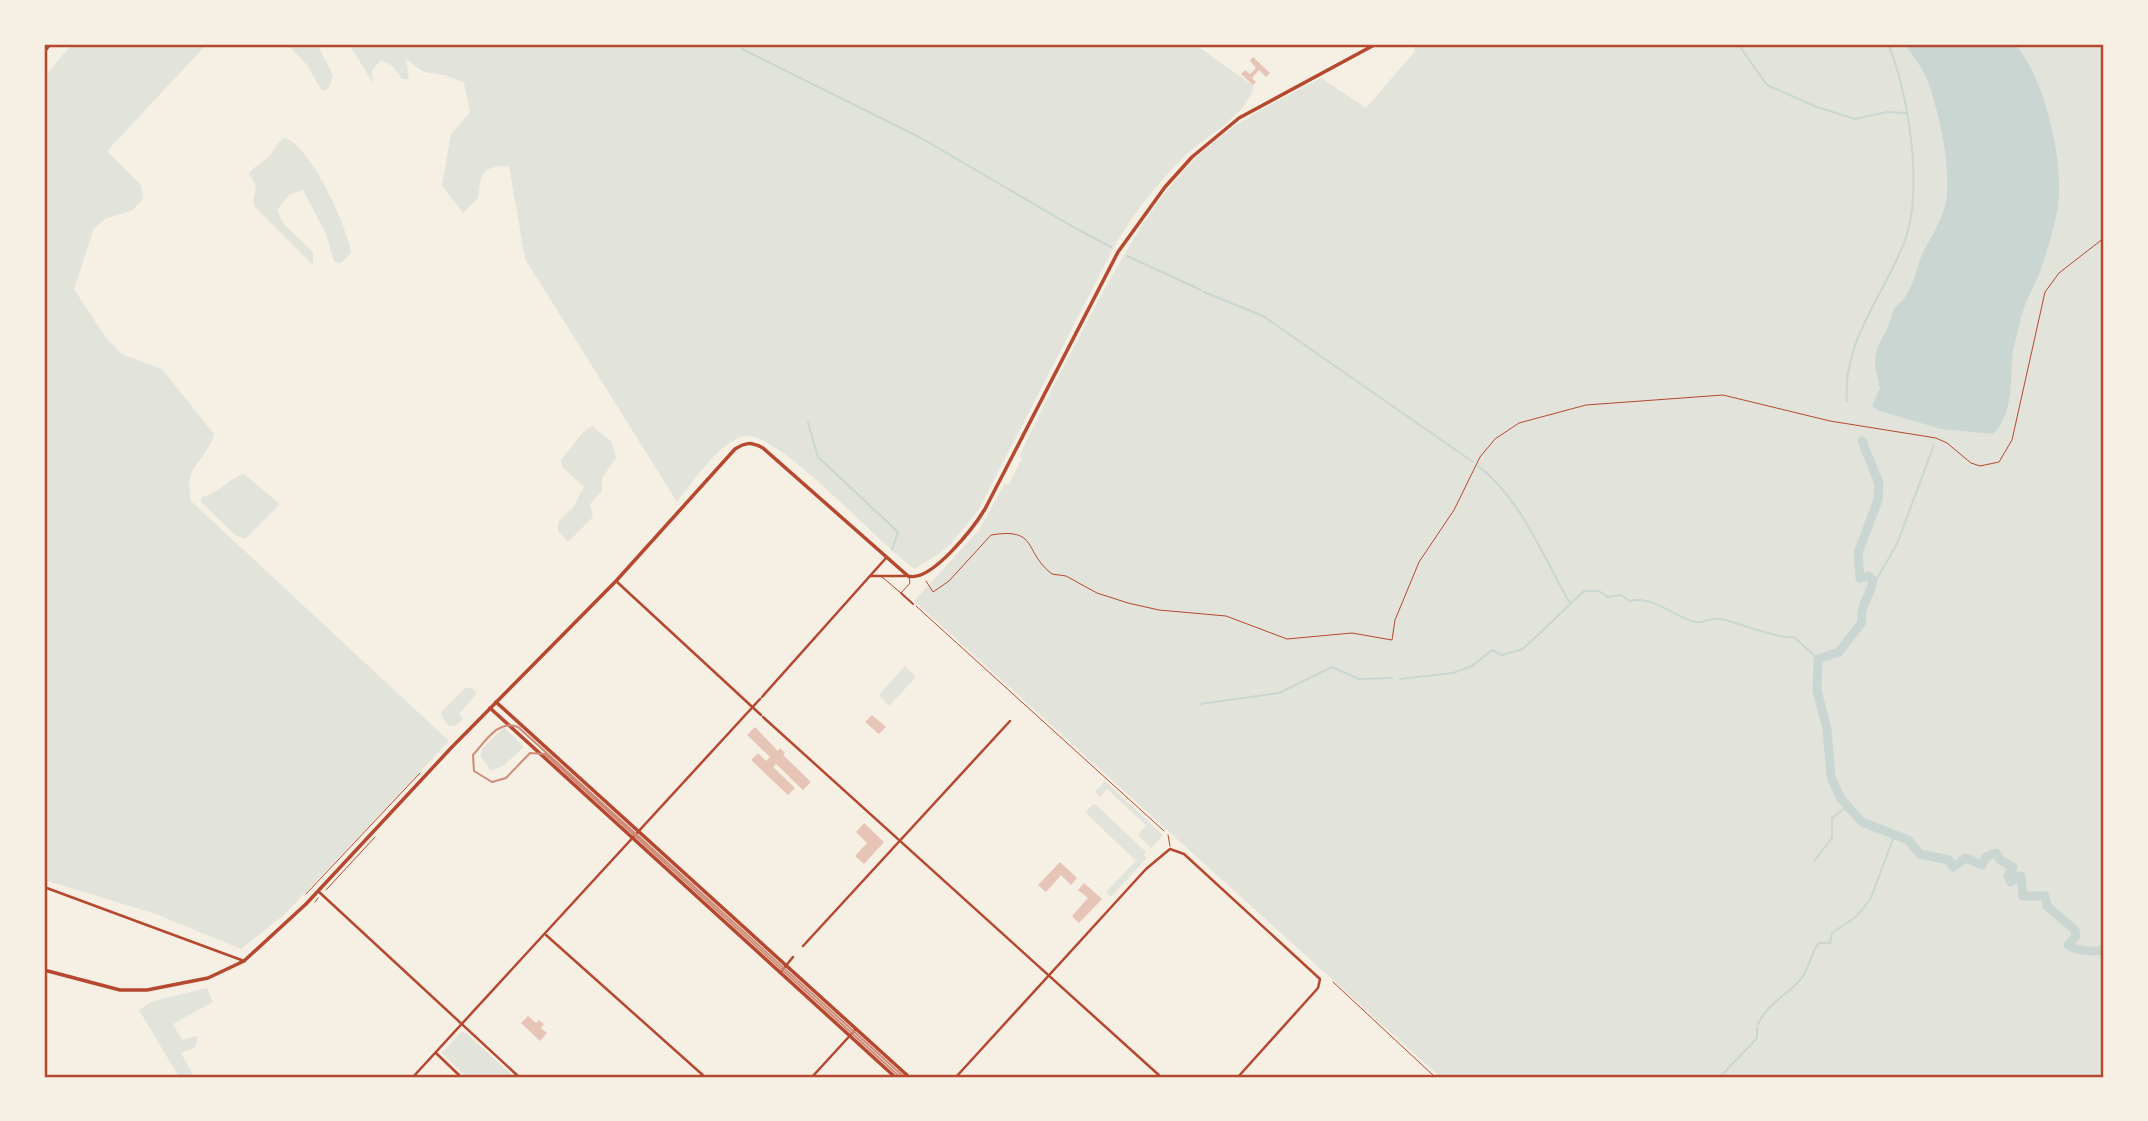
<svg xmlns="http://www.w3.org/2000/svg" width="2148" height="1121" viewBox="0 0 2148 1121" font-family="'Noto Sans',sans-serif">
<rect width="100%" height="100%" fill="#f6efe4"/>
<g fill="#e2e4dc">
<path d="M72,44H207L107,151L141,185L143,199L133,210L105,219L94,228L74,289L106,338L122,354L162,369L214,434C205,465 183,463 191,501L449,741L284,915L241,949L153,913L44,880V77Z"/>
<path d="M287,44H317L333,75L329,88L322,91L307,65Z"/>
<path d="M349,44H1194L1254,86C1245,118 1206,135 1183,158C1156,185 1133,214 1114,247L978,511L948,547L915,569C880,546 779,431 745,436C722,439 691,484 677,502L525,259L509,166C479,167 482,172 478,198L463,213L442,185L451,134L470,112L464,83L445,75L424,72L406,59L409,79H402L394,67L381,60L372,70L373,83Z"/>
<path d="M1412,44H2104V1077H1440L914,601L979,530L1005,483L1008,485L1022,459L1020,455C1044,403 1071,352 1097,303C1129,244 1165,179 1220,137C1252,113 1286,96 1321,78L1366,108L1415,51Z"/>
<path d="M284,138C308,140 349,230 351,253L341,263L334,262L326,234L303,190L290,194L277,210L283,223L313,252V265L255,207L253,200L256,186L249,174C255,165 261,164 268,157C275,152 276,143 284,138Z"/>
<path d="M592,426L611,441L616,458L602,478V491L590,504L593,517L568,542L558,531V522L573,508L584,487L562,467L561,460L583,432Z"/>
<path d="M244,474L280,504L245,539L235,535L200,501L202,497C220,493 227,479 244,474Z"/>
<path d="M905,666L916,677L889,706L879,695Z"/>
<path d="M465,688H472L477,693L459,714L463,719L455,726H448L441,714L442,711Z"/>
<path d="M504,727L524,747L504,765L491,771L480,755L483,748Z"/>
<path d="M1105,781L1163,835L1151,848L1138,835L1146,825L1107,789L1100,797L1095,792Z"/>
<path d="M1094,803L1146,852L1144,855L1147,858L1111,897L1106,892L1136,861L1085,812Z"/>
<path d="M207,988L213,1002L173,1024L182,1040L197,1036L196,1047L181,1053L193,1075L179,1077L139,1010L153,1001Z"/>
<path d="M461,1032L466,1033L514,1077H467L442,1053Z"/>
</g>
<path fill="#c9d6d2" d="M1905,44H2015C2045,78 2064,161 2058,206C2055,224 2049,245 2043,263C2037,284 2024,300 2020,322C2017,335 2012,350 2012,364C2011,386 2011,417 1993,434L1941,429L1880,411L1872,406L1880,388C1873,359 1872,355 1887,329C1890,323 1891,315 1894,309C1897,304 1903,302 1905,297C1910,289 1915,278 1917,269C1923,245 1942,226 1946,201C1952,168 1938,105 1925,75C1920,64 1911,54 1905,44Z"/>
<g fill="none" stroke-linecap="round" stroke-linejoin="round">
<g stroke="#c9d6d2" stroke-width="2">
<path d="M1738,44L1767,85L1817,107L1855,119L1887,112L1906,113"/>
<path d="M742,49L921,138L1075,228"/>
<path d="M1077,229L1111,247"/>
<path d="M1127,256L1201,290"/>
<path d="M1204,292L1263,316L1473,462"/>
<path d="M1847,401C1842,342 1884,295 1904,243C1924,192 1909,93 1888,44"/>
<path d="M808,423L818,457L898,532L892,550"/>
<path d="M1478,466C1521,498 1543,557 1570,603"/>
<path d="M1872,587L1897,544L1934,445"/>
<path d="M1400,679L1453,673L1472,666L1492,650L1502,655L1523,649L1584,591H1599L1608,597L1621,595L1630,601C1652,595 1675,617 1695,622C1704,624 1712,616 1722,619C1740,623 1777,639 1794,637L1818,659"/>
<path d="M1200,704L1279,693L1332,667L1359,679L1392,678"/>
<path d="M1814,861L1832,838V818L1848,806"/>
<path d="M1758,1024C1768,1003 1786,996 1801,979C1810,968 1810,953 1819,943H1830L1832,933L1857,916L1871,898L1894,836"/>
<path d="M1720,1077L1757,1038V1028"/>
</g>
<path stroke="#c9d6d2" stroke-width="9" d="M1862,441L1879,483L1878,500L1858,553L1860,578L1868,576L1873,580C1871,596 1859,604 1862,622L1839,652L1818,659L1817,691L1827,729L1831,777L1841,799L1862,822L1908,840L1920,854L1949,860L1953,867L1966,858L1982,865L1986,857L1996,853L2000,860L2013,867L2008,876L2011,882L2016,876H2021L2023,896H2045L2047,906L2075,930L2076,936L2068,945C2079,952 2091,952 2104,950"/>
</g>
<g fill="#e6c5b7">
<path d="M1253,57L1270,73L1266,77L1259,70L1252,78L1256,82L1253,85L1241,74L1245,70L1250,74L1256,68L1250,61Z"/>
<path d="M872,715L886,727L879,734L865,722Z"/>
<path d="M755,727L778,751L780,748L785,753L783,755L811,782L803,790L776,764L773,767L795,788L788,795L751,760L758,753L766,761L770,757L747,735Z"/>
<path d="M864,823L884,842L864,864L855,856L867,843L856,832Z"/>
<path d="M1060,862L1077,878L1071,885L1061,875L1046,892L1038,885Z"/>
<path d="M1084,883L1102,899L1079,923L1072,916L1088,898L1078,890Z"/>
<path d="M528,1016L536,1023L539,1020L544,1024L541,1028L547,1033L540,1041L521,1023Z"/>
</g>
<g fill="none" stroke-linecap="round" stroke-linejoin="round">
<g stroke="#b5482f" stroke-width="1">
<path d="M926,581L933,592L949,581L991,535C1039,527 1023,552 1052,574L1066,576L1097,593L1128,603L1159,610L1226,616L1287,639L1352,633L1392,640L1395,620L1419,562L1454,510L1480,457L1495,439L1519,423L1586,405L1723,395L1830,421L1936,438L1947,443L1971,463L1980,466L1999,462L2012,440L2045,292L2059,273L2104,238"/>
<path d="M916,606L1164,831"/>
<path d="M326,890L375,837"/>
<path d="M306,894L420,773"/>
<path d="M315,902L318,898"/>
<path d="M1333,982L1435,1077"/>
</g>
<g stroke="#b5482f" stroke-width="1">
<path d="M882,577L901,593L910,583L909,577"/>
<path d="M1168,835L1170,846"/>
</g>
<path stroke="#b5482f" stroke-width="2" d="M901,593L913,604"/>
<g stroke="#b5482f" stroke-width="2.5">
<path d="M616,581L761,715"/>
<path d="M763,717L1161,1077"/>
<path d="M44,887L244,961"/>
<path d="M546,935L705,1077"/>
<path d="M803,946L1010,721"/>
<path d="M780,973L793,957"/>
<path d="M812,1077L856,1029"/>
<path d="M956,1077L1146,869L1170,849L1184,854L1320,979L1318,988L1238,1077"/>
</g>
<g stroke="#b5482f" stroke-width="2.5">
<path d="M870,576H905"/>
<path d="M762,697L886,558"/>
<path d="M318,891L519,1077"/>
<path d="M436,1053L461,1077"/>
<path d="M413,1077L760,699"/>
</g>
<g stroke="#b5482f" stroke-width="3.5">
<path d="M496,702L909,1077"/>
<path d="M490,708L895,1077"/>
<path d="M44,970L120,990H147L208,978L244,961L306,904L451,748L616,581L735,449C746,442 751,442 763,448L908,576C931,583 974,527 985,509L1118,252L1165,187L1192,157L1239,118L1376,44"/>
</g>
<path stroke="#b5482f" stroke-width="3.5" d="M44,52L50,44"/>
<path stroke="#cf8b77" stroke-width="2" d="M900,1077L545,754L530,753L506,778L492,782L474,771L473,755C485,742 498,719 518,727L904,1077"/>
</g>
<rect width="2148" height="1121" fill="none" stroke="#f6efe4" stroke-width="91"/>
<rect x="46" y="46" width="2056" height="1030" fill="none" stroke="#b5482f" stroke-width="2.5"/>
</svg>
